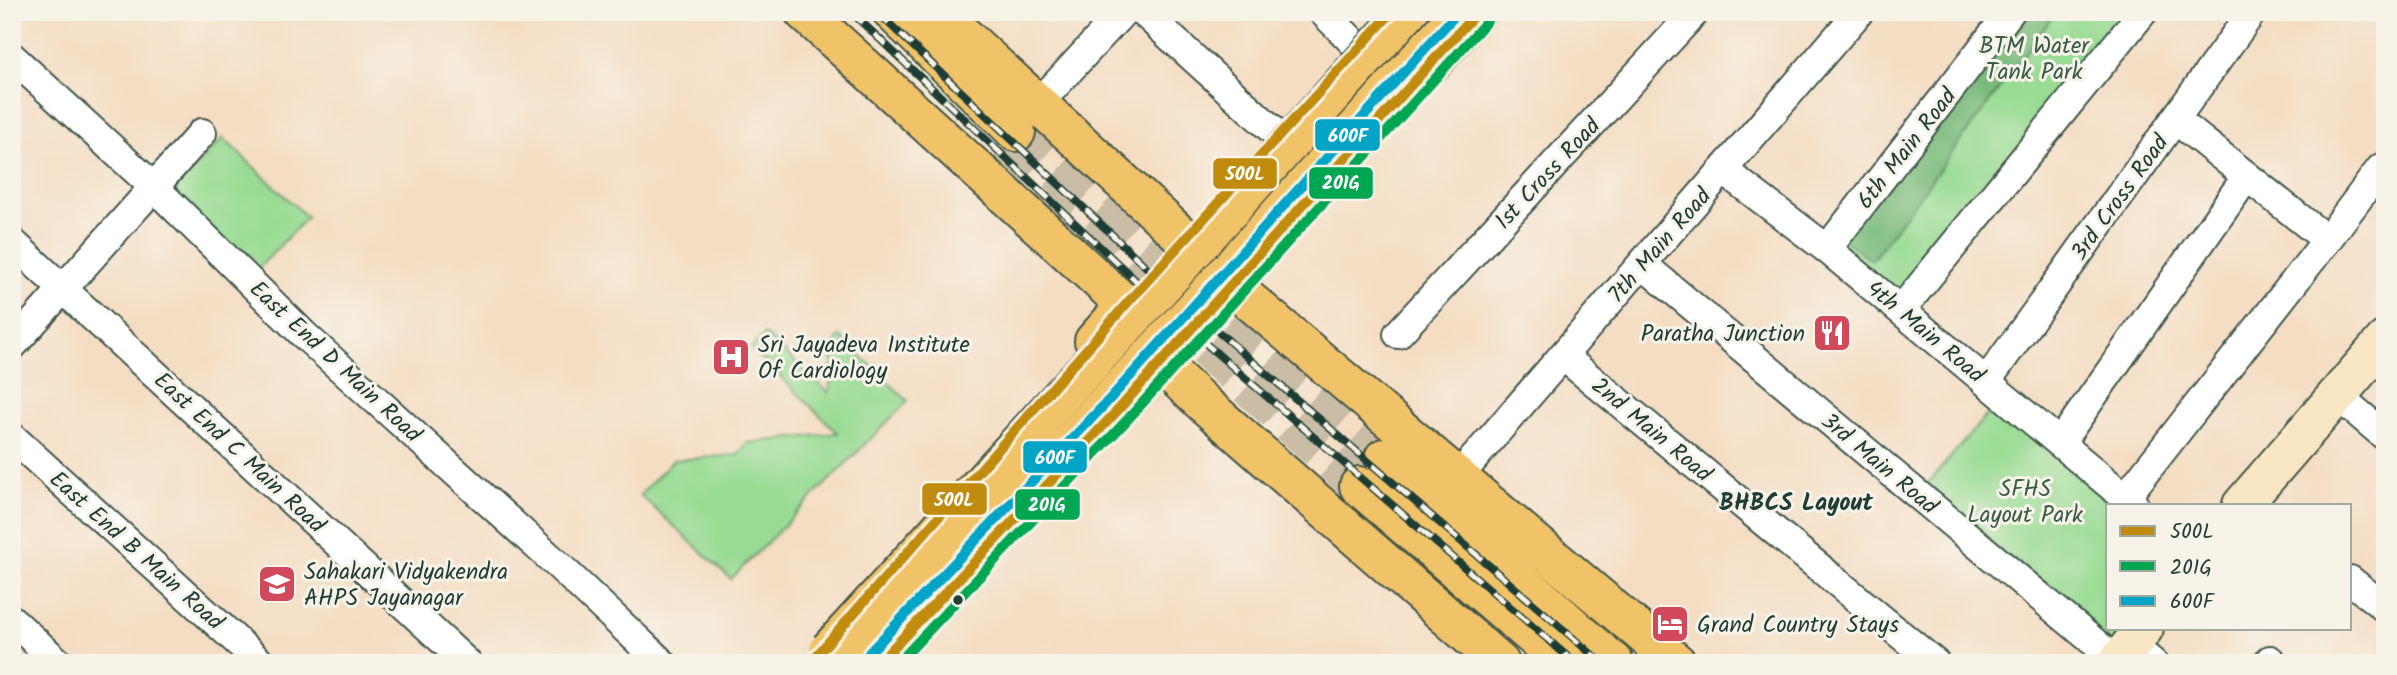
<svg xmlns="http://www.w3.org/2000/svg" width="2397" height="675" viewBox="0 0 2397 675" font-family="Kalam,sans-serif">
<rect width="100%" height="100%" fill="#f7f3e8"/>
<filter id="ink" filterUnits="userSpaceOnUse"><feTurbulence type="fractalNoise" baseFrequency=".0143" numOctaves="2"/><feDisplacementMap in="SourceGraphic" scale="14" xChannelSelector="R" yChannelSelector="G"/><feConvolveMatrix kernelMatrix="1 2 1 2 8 2 1 2 1" color-interpolation-filters="sRGB"/></filter>
<filter id="wash" filterUnits="userSpaceOnUse"><feTurbulence type="fractalNoise" baseFrequency=".00686" numOctaves="4" result="noise"/><feDisplacementMap in="SourceGraphic" scale="28" xChannelSelector="R" yChannelSelector="G"/><feGaussianBlur stdDeviation="1.57" result="paint"/><feColorMatrix in="noise" values="0 0 0 0 0 0 0 0 0 0 0 0 0 0 0 0 0 1.4 0 .05"/><feComposite in="paint" operator="in"/></filter>
<g filter="url(#wash)">
<rect width="100%" height="100%" fill="#f4ddc2"/>
<g fill="#98db93" stroke="#5c8c64" stroke-width="2">
<path d="M2013,12H2128L1896,303L1830,248Z"/>
<path d="M223,138L307,217L255,272L171,193Z"/>
<path d="M765,334L829,393L834,344L840,336L908,401L731,579L640,495L673,460L738,455L747,443L838,433L751,348Z"/>
<path d="M1997,403L2117,505H2108V628H2132L2115,649L1923,489Z"/>
</g>
<path fill="#7abb7d" stroke="#4c7c58" stroke-width="2" d="M2018,12H2056L1872,260L1842,239Z"/>
</g>
<g filter="url(#ink)">
<g fill="none" stroke-linecap="round" stroke-linejoin="round">
<g stroke="#c9bda6" stroke-width="38" stroke-dasharray="38 19" stroke-linecap="butt">
<path d="M1016,132L1384,458"/>
<path d="M993,158L1359,486"/>
</g>
<defs>
<g id="street">
<path d="M1143,12L1279,136"/>
<path d="M1323,12L1359,48"/>
<path d="M12,57L154,187L303,334L557,564L662,663"/>
<path d="M1038,104L1123,12"/>
<path d="M2175,119L2327,240"/>
<path d="M1723,170L1827,249L2134,505"/>
<path d="M12,242L467,663"/>
<path d="M1827,249L2010,12"/>
<path d="M1642,264L2118,662"/>
<path d="M1901,310L2143,12"/>
<path d="M1398,334L1695,12"/>
<path d="M12,346L202,133"/>
<path d="M1563,356L1935,663"/>
<path d="M1986,382L2252,12"/>
<path d="M2337,395L2385,436"/>
<path d="M12,437L261,663"/>
<path d="M2060,443L2247,176"/>
<path d="M1458,477L1859,12"/>
<path d="M2125,498L2327,240L2381,168"/>
<path d="M2350,580L2385,608"/>
<path d="M12,620L59,663"/>
<path d="M2131,645L2153,663"/>
<path d="M2270,660L2273,663"/>
</g>
<g id="secondary">
<path d="M2242,505L2385,340"/>
<path d="M2117,663L2144,628"/>
</g>
<g id="primary">
<path d="M804,12L1126,305L1094,341"/>
<path d="M892,12L1016,132"/>
<path d="M938,12L1186,240"/>
<path d="M1231,285L1677,663"/>
<path d="M1130,397L1160,363L1204,404L1500,663"/>
<path d="M1384,458L1614,663"/>
<path d="M1359,486L1564,663"/>
</g>
<path id="highway" d="M1432,63L1477,12"/>
</defs>
<use href="#street" stroke="#3f5549" stroke-width="32"/>
<use href="#secondary" stroke="#3f5549" stroke-width="42"/>
<use href="#primary" stroke="#3f5549" stroke-width="42"/>
<use href="#highway" stroke="#3f5549" stroke-width="42"/>
<use href="#street" stroke="#fff" stroke-width="28"/>
<use href="#secondary" stroke="#f9e7c3" stroke-width="38"/>
<use href="#primary" stroke="#f1c369" stroke-width="38"/>
<use href="#highway" stroke="#f1c369" stroke-width="38"/>
<defs>
<g id="rail">
<path d="M851,12L1168,311L1575,663"/>
<path d="M877,12L1179,298L1602,663"/>
</g>
</defs>
<use href="#rail" stroke="#1f3d34" stroke-width="8"/>
<use href="#rail" stroke="#f7f3e8" stroke-width="5" stroke-dasharray="16" stroke-linecap="butt"/>
<defs>
<g id="primary-bridge">
<path d="M829,650L1164,284L1407,12"/>
<path d="M865,663L1195,308L1447,27"/>
</g>
</defs>
<use href="#primary-bridge" stroke="#3f5549" stroke-width="42" stroke-linecap="butt"/>
<use href="#primary-bridge" stroke="#f1c369" stroke-width="38"/>
<defs>
<g id="bus-1">
<path d="M810,663L1137,292L1392,12"/>
<path d="M879,663L1118,410L1477,12"/>
</g>
<path id="bus-2" d="M898,663L1128,419L1487,21"/>
<path id="bus-3" d="M869,653L1108,401L1458,12"/>
</defs>
<use href="#bus-1" stroke="#f7f3e8" stroke-width="16"/>
<use href="#bus-2" stroke="#f7f3e8" stroke-width="16"/>
<use href="#bus-3" stroke="#f7f3e8" stroke-width="16"/>
<use href="#bus-1" stroke="#c18c0d" stroke-width="10"/>
<use href="#bus-2" stroke="#00a651" stroke-width="10"/>
<use href="#bus-3" stroke="#02a4c6" stroke-width="10"/>
</g>
</g>
<defs>
<symbol id="restaurant-square" viewBox="-11 -11 22 22"><rect x="-9" y="-9" width="18" height="18" rx="4" fill="#d1495b" stroke="#f7f3e8"/><path d="M-5-6h1v4h1v-4h1v4h1v-4h1v5L-1.5 .5V6h-2V.5L-5-1ZM5-6V6H3V1.5H1.5Q1.5-4 5-6Z" fill="#fff"/></symbol>
<symbol id="hospital-square" viewBox="-11 -11 22 22"><rect x="-9" y="-9" width="18" height="18" rx="4" fill="#d1495b" stroke="#f7f3e8"/><path d="M-5-5h3v3.5h4V-5h3V5h-3V1.5h-4V5h-3Z" fill="#fff"/></symbol>
<symbol id="school-square" viewBox="-11 -11 22 22"><rect x="-9" y="-9" width="18" height="18" rx="4" fill="#d1495b" stroke="#f7f3e8"/><path d="M0-5L7-2L0 1L-7-2ZM-4 1L0 2.5L4 1V4Q0 6-4 4Z" fill="#fff"/></symbol>
<symbol id="hotel-square" viewBox="-11 -11 22 22"><rect x="-9" y="-9" width="18" height="18" rx="4" fill="#d1495b" stroke="#f7f3e8"/><path d="M-6-4.5h1.5V1H6V5H4.5V3h-9V5H-6ZM-4 0a1.8 1.8 0 1 1 3.6 0ZM.5 0V-2.5h3Q6-2.5 6 0Z" fill="#fff"/></symbol>
</defs>
<g fill-rule="evenodd">
<use href="#restaurant-square" x="1810" y="311" width="44" height="44"/>
<use href="#hospital-square" x="709" y="335" width="44" height="44"/>
<use href="#school-square" x="255" y="562" width="44" height="44"/>
<use href="#hotel-square" x="1648" y="602" width="44" height="44"/>
</g>
<circle fill="#1f3d34" stroke="#f7f3e8" stroke-width="2.5" cx="958" cy="600" r="6"/>
<g text-anchor="middle" stroke-width="6" stroke-linejoin="round" paint-order="stroke">
<g font-size="23" fill="#375d47" stroke="#f7f3e8">
<text x="2034" y="53">BTM Water<tspan x="2034" dy="26">Tank Park</tspan></text>
<text x="2025" y="496">SFHS<tspan x="2025" dy="26">Layout Park</tspan></text>
</g>
<g font-size="23" fill="#1f3d34" stroke="#f7f3e8">
<text transform="translate(1906 148) rotate(-52)" y="8">6th Main Road</text>
<text transform="translate(1547 173) rotate(-47)" y="8">1st Cross Road</text>
<text transform="translate(2119 197) rotate(-54)" y="8">3rd Cross Road</text>
<text transform="translate(1659 245) rotate(-49)" y="8">7th Main Road</text>
<text transform="translate(1926 331) rotate(40)" y="8">4th Main Road</text>
<text transform="translate(336 361) rotate(43)" y="8">East End D Main Road</text>
<text transform="translate(1652 429) rotate(40)" y="8">2nd Main Road</text>
<text transform="translate(240 452) rotate(43)" y="8">East End C Main Road</text>
<text transform="translate(1880 463) rotate(40)" y="8">3rd Main Road</text>
<text transform="translate(137 550) rotate(42)" y="8">East End B Main Road</text>
</g>
<g font-size="23" fill="#1f3d34" stroke="#f7f3e8" text-anchor="start">
<text x="1805" y="341" text-anchor="end">Paratha Junction</text>
<text x="758" y="352">Sri Jayadeva Institute<tspan x="758" dy="26">Of Cardiology</tspan></text>
<text x="304" y="579">Sahakari Vidyakendra<tspan x="304" dy="26">AHPS Jayanagar</tspan></text>
<text x="1697" y="632">Grand Country Stays</text>
</g>
<g font-size="24" font-weight="bold" fill="#1f3d34" stroke="#f7f3e8">
<text x="1796" y="510">BHBCS Layout</text>
</g>
</g>
<g stroke="#f7f3e8" stroke-width="2.5">
<rect x="1314" y="118" width="67" height="34" rx="7" fill="#02a4c6"/>
<rect x="1212" y="157" width="66" height="33" rx="7" fill="#c18c0d"/>
<rect x="1308" y="166" width="66" height="34" rx="7" fill="#00a651"/>
<rect x="1022" y="440" width="66" height="34" rx="7" fill="#02a4c6"/>
<rect x="921" y="482" width="67" height="34" rx="7" fill="#c18c0d"/>
<rect x="1014" y="488" width="67" height="33" rx="7" fill="#00a651"/>
</g>
<g font-size="19" text-anchor="middle" font-weight="bold" fill="#fff">
<text x="1348" y="142">600F</text>
<text x="1245" y="180">500L</text>
<text x="1341" y="189">201G</text>
<text x="1055" y="464">600F</text>
<text x="954" y="506">500L</text>
<text x="1047" y="511">201G</text>
</g>
<rect width="2397" height="675" fill="none" stroke="#f7f3e8" stroke-width="42"/>
<rect x="2106" y="504" width="245" height="126" fill="#f7f3e8" stroke="#a1aaa0" stroke-width="2"/>
<rect x="2120" y="526" width="35" height="10" fill="#c18c0d" stroke="#a1aaa0" stroke-width="2"/>
<text x="2170" y="538" font-size="21" fill="#1f3d34">500L</text>
<rect x="2120" y="561" width="35" height="10" fill="#00a651" stroke="#a1aaa0" stroke-width="2"/>
<text x="2170" y="574" font-size="21" fill="#1f3d34">201G</text>
<rect x="2120" y="596" width="35" height="10" fill="#02a4c6" stroke="#a1aaa0" stroke-width="2"/>
<text x="2170" y="608" font-size="21" fill="#1f3d34">600F</text>
</svg>
